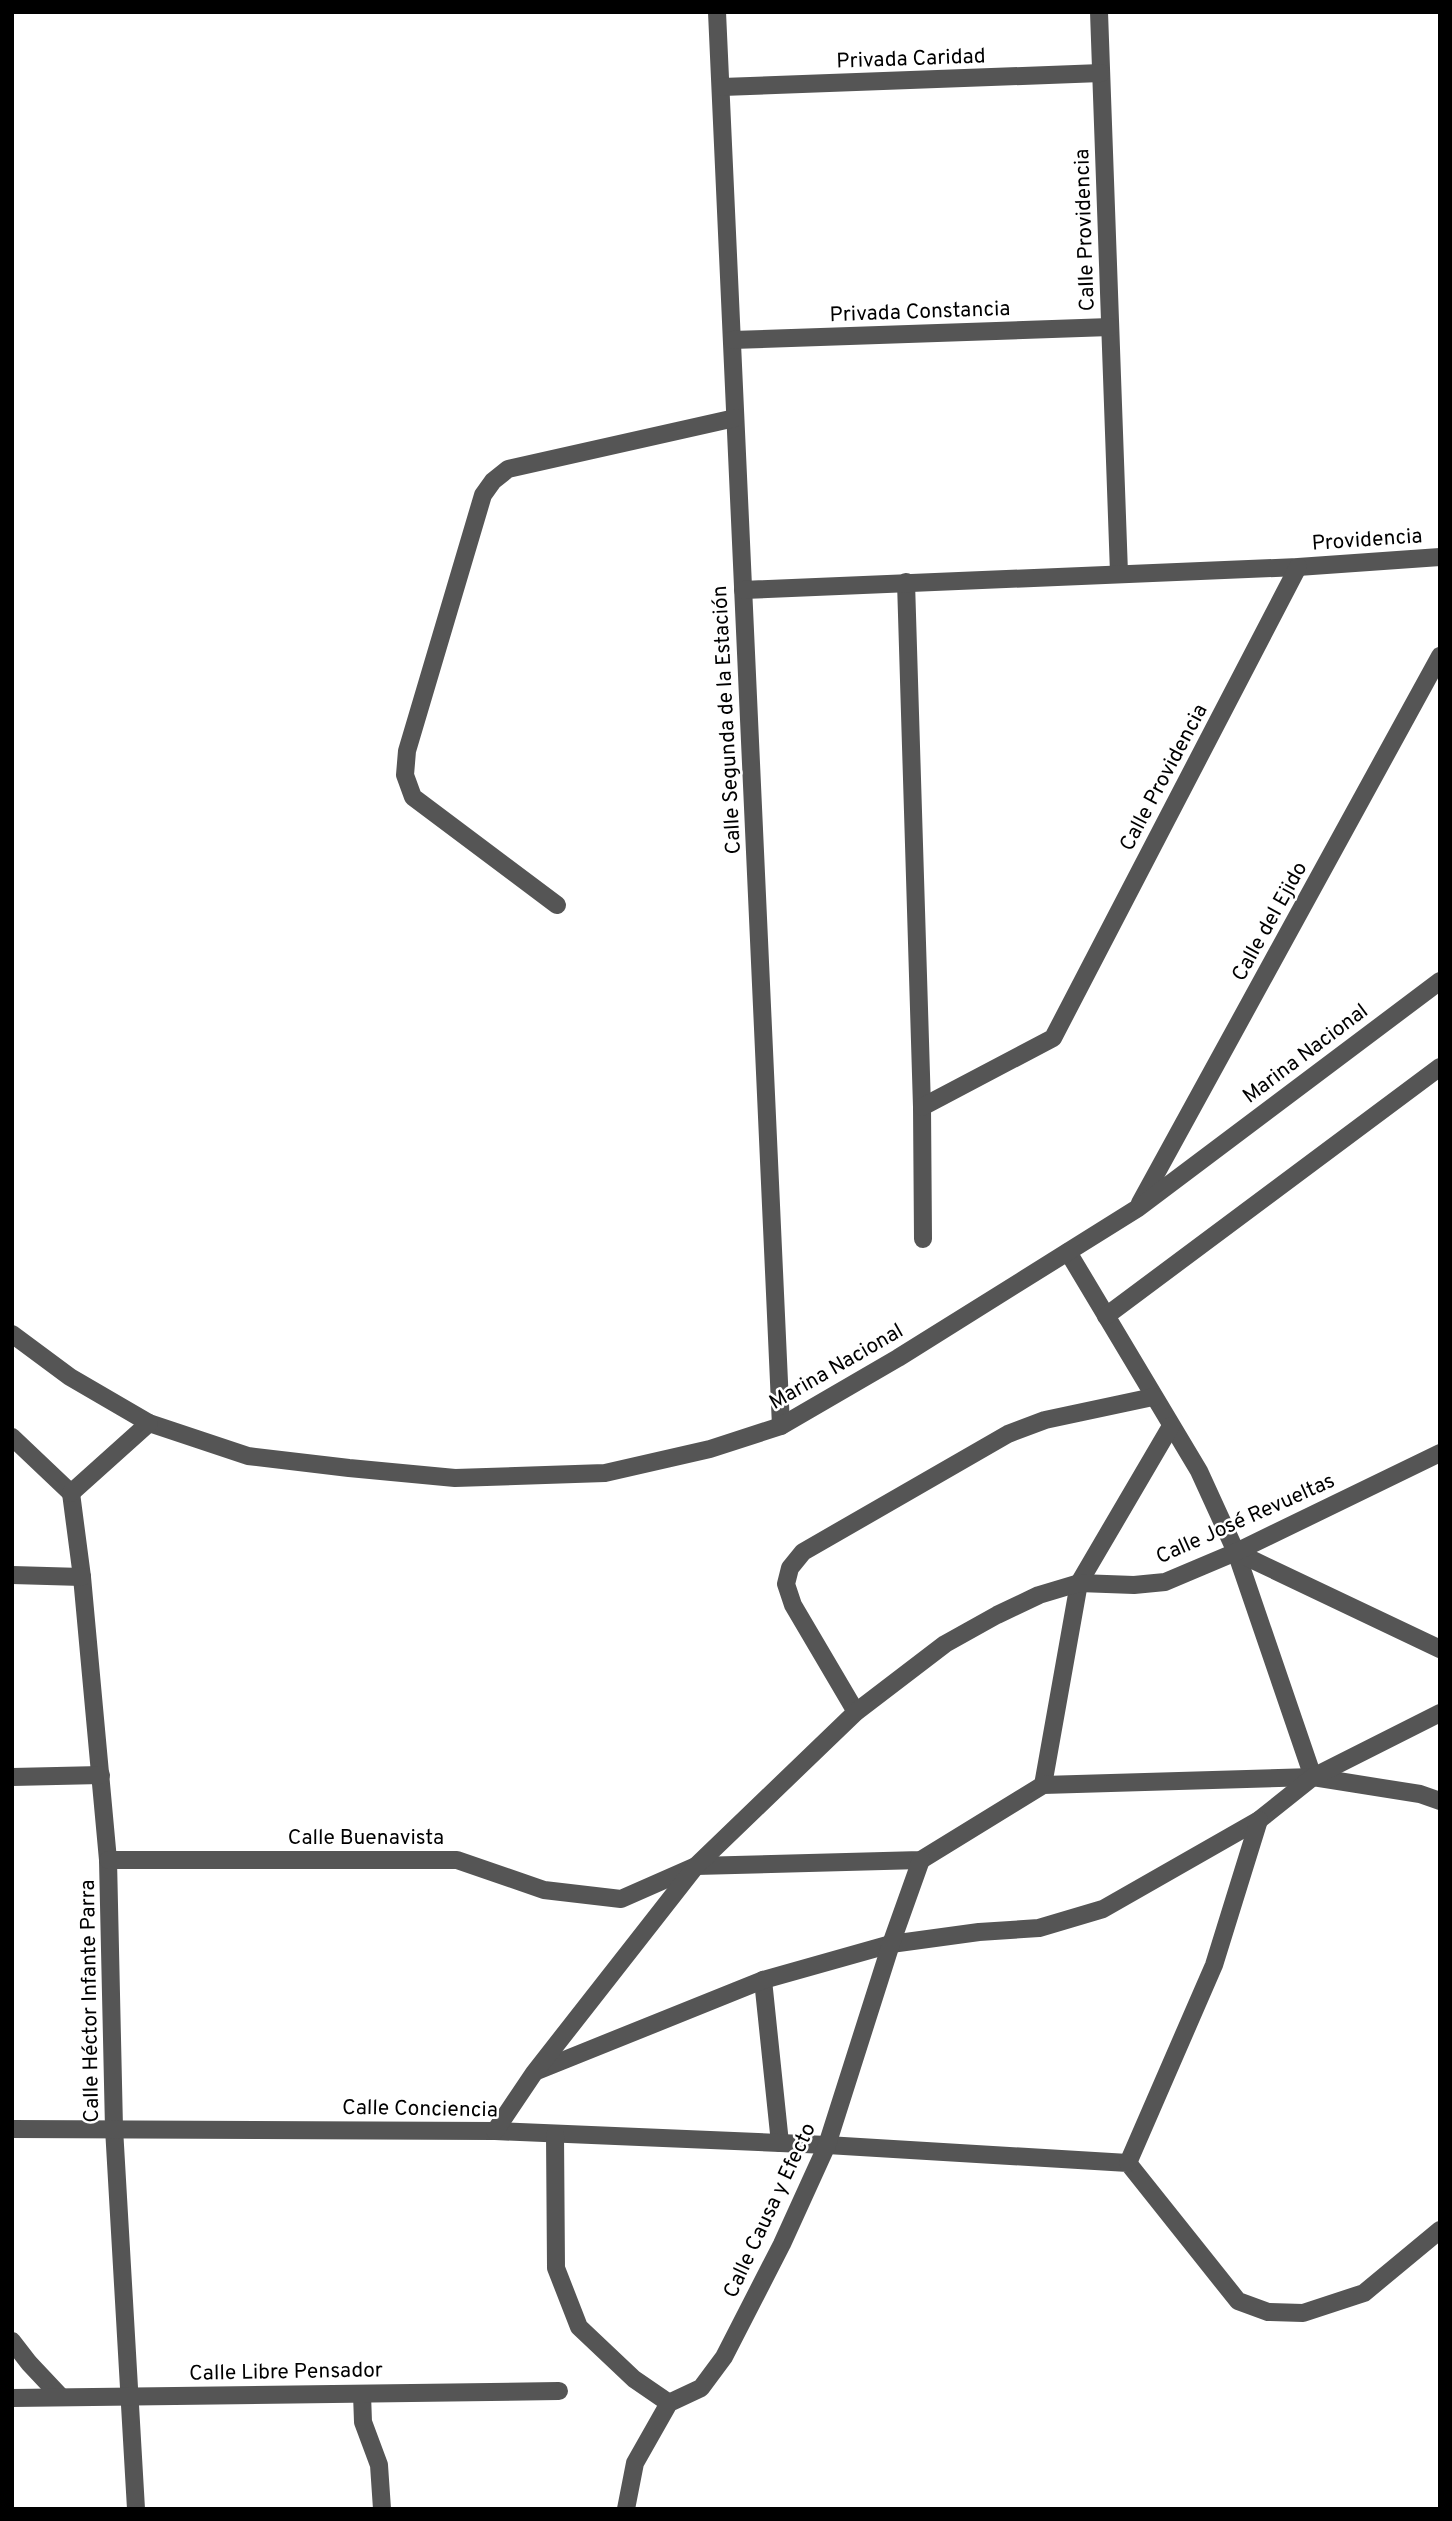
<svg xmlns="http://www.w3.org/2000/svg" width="1452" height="2521" viewBox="0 0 1452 2521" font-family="Overpass,sans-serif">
<rect width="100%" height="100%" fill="#fff"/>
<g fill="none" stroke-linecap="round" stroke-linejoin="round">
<g stroke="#555" stroke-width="18">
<path d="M717,12L781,1426"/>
<path d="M1099,12L1119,573"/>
<path d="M722,87L1101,73"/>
<path d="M732,340L1110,327"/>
<path d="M906,582L922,1107L923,1239"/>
<path d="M743,590L1298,567L1440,557"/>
<path d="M557,905L413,797L405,775L407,751L483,495L493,481L508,469L735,418"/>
<path d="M922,1107L1053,1038L1298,567"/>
<path d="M1140,1203L1440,656"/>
<path d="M1068,1252L1199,1471L1236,1552L1313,1777"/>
<path d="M1106,1316L1440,1067"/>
<path d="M12,1334L70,1377L149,1423L248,1456L349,1468L455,1478L605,1473L710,1449L781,1426L898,1358L1138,1208L1440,981"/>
<path d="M12,1437L71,1493"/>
<path d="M71,1493L82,1577L108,1860L114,2128L136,2509"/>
<path d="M71,1493L149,1423"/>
<path d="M1236,1552L1440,1649"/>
<path d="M12,1575L82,1577"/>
<path d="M856,1712L793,1605L786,1584L790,1568L803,1552L1008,1434L1045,1420L1153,1397"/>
<path d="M12,1777L101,1775"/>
<path d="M1043,1785L1079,1583L1171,1426"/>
<path d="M108,1860H457L544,1890L621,1899L696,1866L921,1860L1043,1785L1313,1777L1420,1794L1440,1801"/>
<path d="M763,1980L780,2143"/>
<path d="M537,2071L763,1980L891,1944L979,1932L1039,1928L1103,1909L1259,1820L1313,1777L1440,1713"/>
<path d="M12,2129L495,2131L827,2145L1128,2163L1238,2301L1268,2312L1303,2313L1364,2293L1440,2230"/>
<path d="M495,2131L534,2073L696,1866L856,1712L945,1644L997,1615L1039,1595L1079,1583L1134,1585L1165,1582L1236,1552L1440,1453"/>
<path d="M555,2135L556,2268L579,2327L634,2379L669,2403"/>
<path d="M1128,2163L1214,1965L1259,1820"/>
<path d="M12,2341L29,2363L61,2397"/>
<path d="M362,2394L363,2422L379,2465L382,2509"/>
<path d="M12,2398L559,2391"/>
<path d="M626,2509L635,2463L669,2403L701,2388L724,2357L782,2244L827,2145L891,1944L921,1860"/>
</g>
</g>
<g text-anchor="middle" stroke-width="5" stroke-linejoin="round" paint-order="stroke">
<g font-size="21" fill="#000" stroke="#fff">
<text transform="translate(911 58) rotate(-2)" y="7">Privada Caridad</text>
<text transform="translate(1084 230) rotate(-92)" y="7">Calle Providencia</text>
<text transform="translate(920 311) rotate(-2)" y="7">Privada Constancia</text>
<text transform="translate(1367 539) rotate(-4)" y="7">Providencia</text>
<text transform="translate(726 720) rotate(-93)" y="7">Calle Segunda de la Estación</text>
<text transform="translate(1163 777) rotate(-62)" y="7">Calle Providencia</text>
<text transform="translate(1269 921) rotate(-61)" y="7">Calle del Ejido</text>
<text transform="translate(1305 1053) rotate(-37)" y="7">Marina Nacional</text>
<text transform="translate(836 1366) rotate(-30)" y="7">Marina Nacional</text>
<text transform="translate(1245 1518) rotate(-24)" y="7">Calle José Revueltas</text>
<text x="366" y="1844">Calle Buenavista</text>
<text transform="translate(89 2001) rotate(-91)" y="7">Calle Héctor Infante Parra</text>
<text transform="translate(420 2108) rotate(1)" y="7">Calle Conciencia</text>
<text transform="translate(769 2210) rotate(-65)" y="7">Calle Causa y Efecto</text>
<text transform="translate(286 2371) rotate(-1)" y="7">Calle Libre Pensador</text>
</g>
</g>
<rect width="1452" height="2521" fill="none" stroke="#000000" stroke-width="28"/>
</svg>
